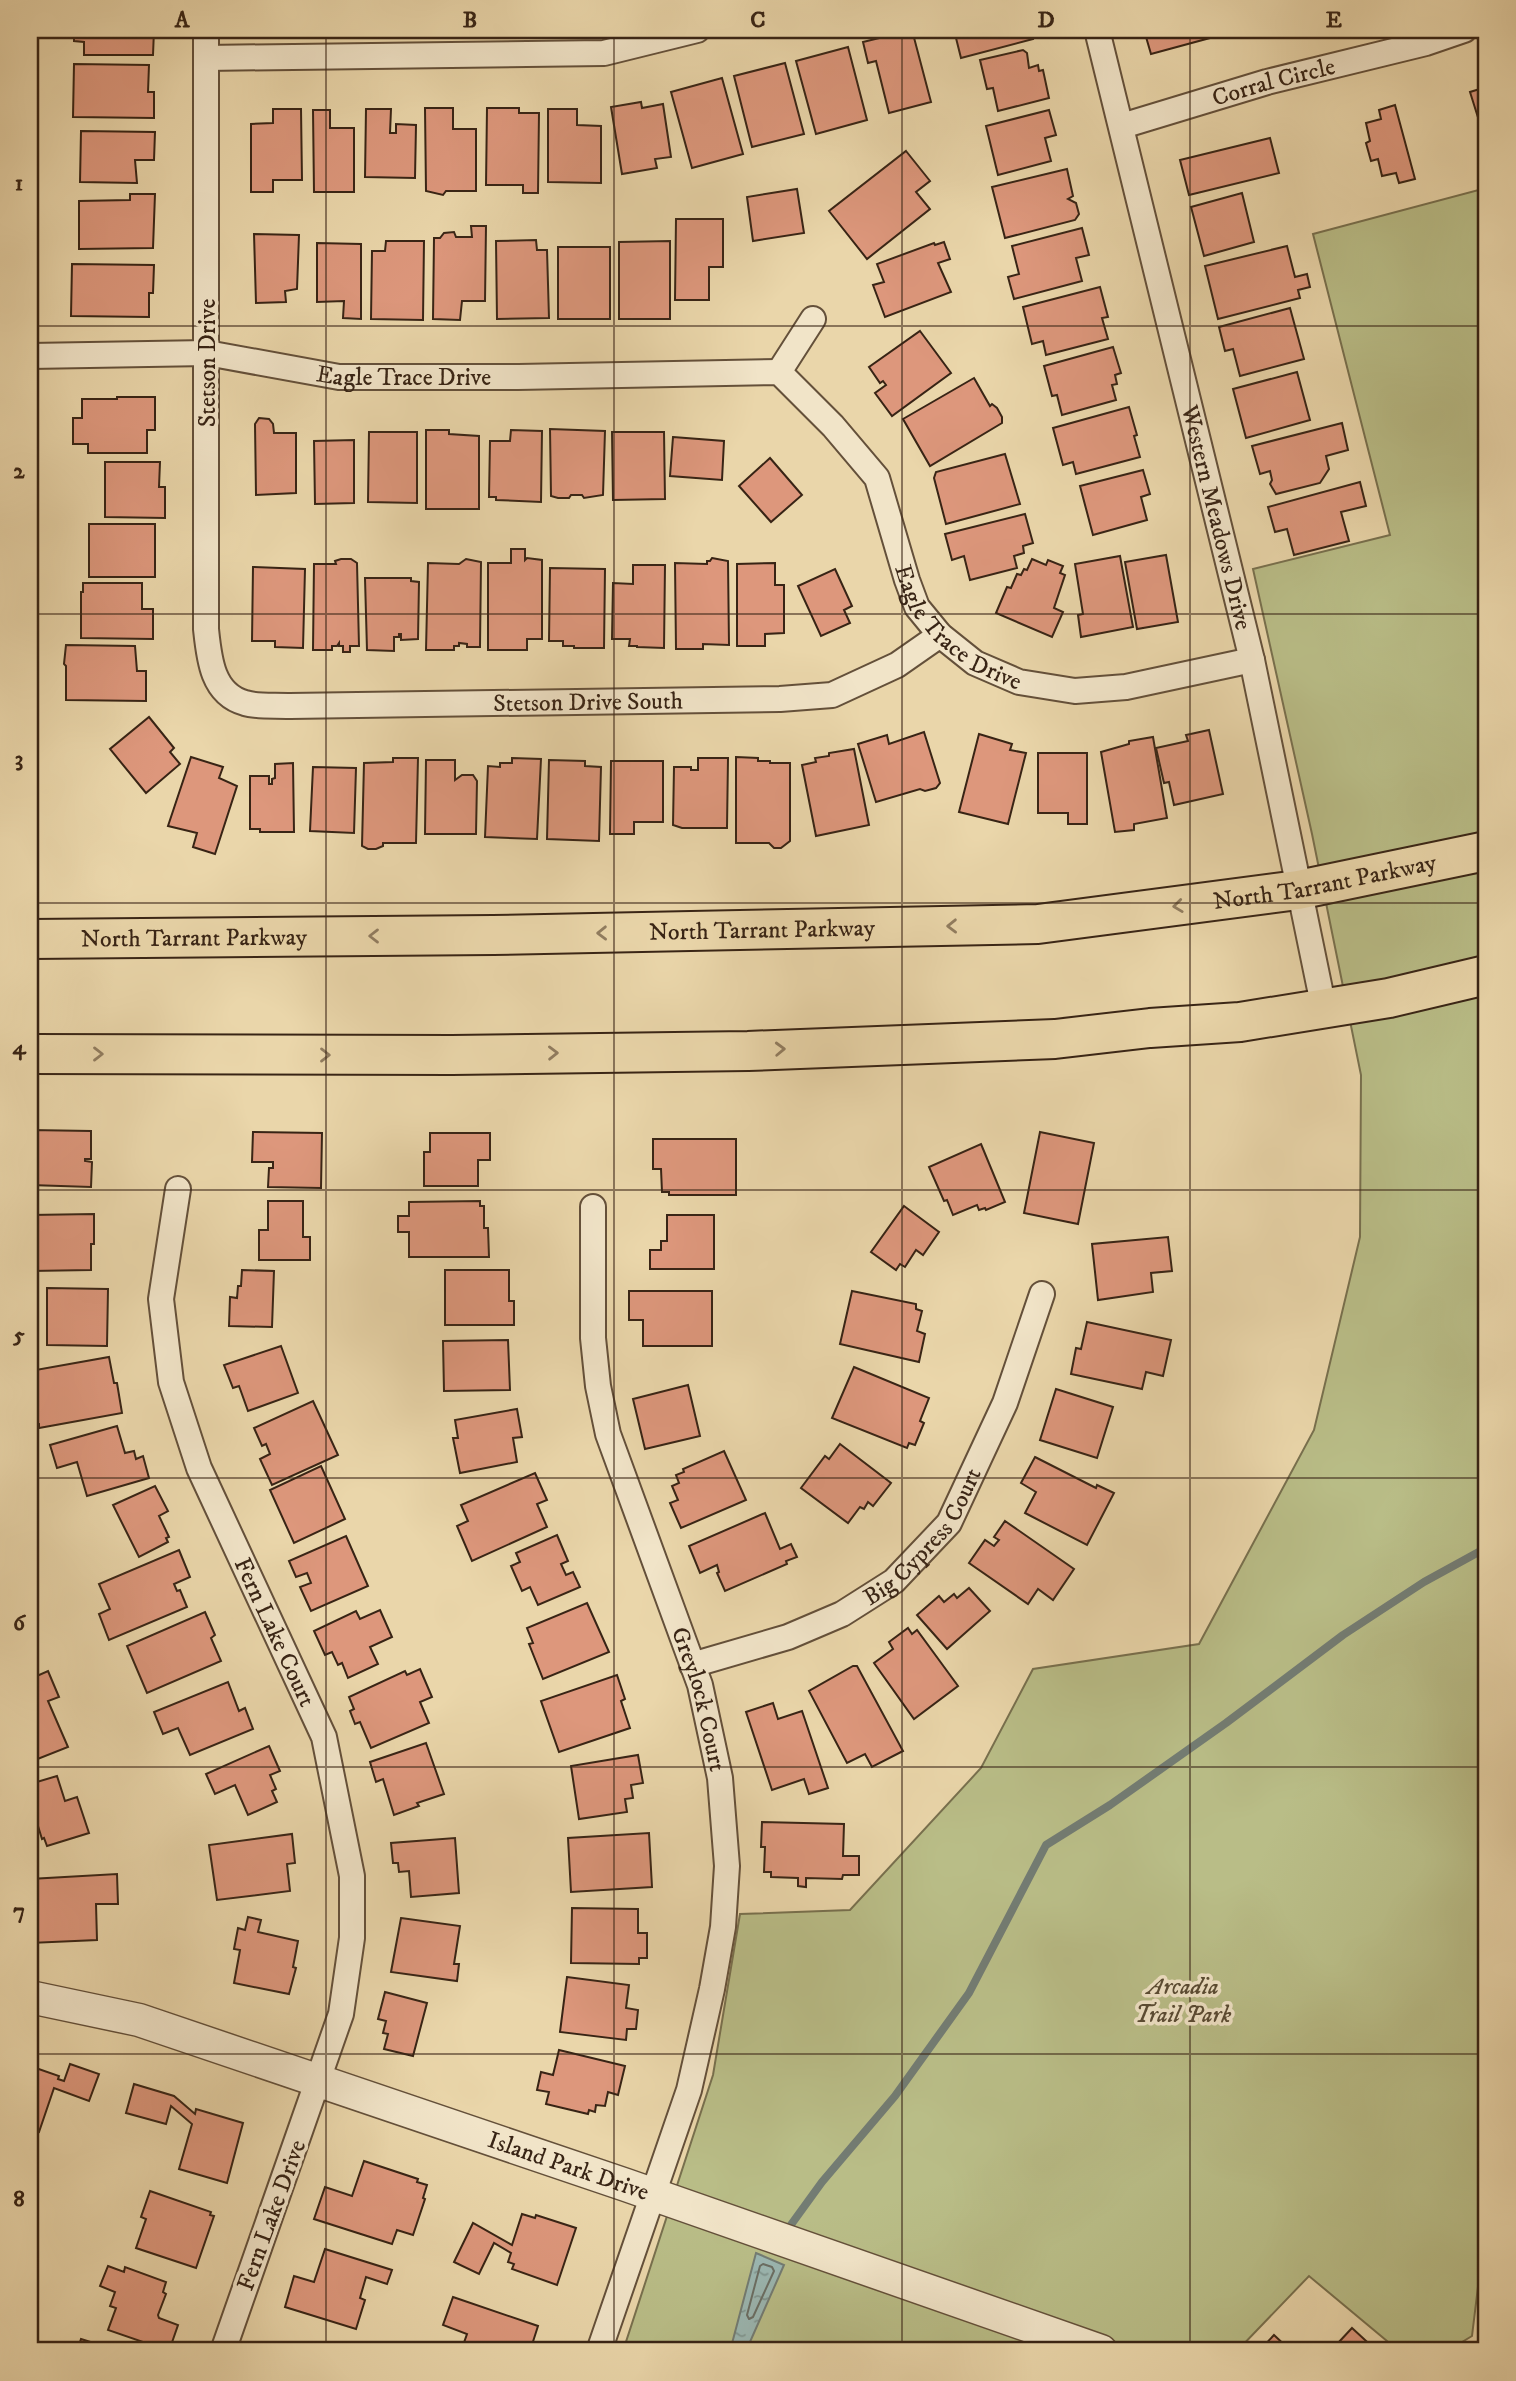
<svg xmlns="http://www.w3.org/2000/svg" width="1516" height="2381" viewBox="0 0 1516 2381" font-family="'IM FELL DW Pica',serif">
<defs>
<pattern id="water-ripples" width="26" height="14" patternUnits="userSpaceOnUse" patternTransform="scale(1.75)"><rect width="26" height="14" fill="#9bb7b2"/><path d="M2 4q2-2 4 0t4 0M15 11q2-2 4 0t4 0" fill="none" stroke="#7f9590"/></pattern>
</defs>
<rect width="100%" height="100%" fill="#ead6aa"/>
<filter id="stains"><feTurbulence type="fractalNoise" baseFrequency=".00286" numOctaves="4"/><feColorMatrix values="0 0 0 0 .2 0 0 0 0 .09 0 0 0 0 .02 0 0 0 .5 -.17"/></filter>
<radialGradient id="worn" r=".72"><stop offset=".6" stop-color="#630" stop-opacity="0"/><stop offset="1" stop-color="#630" stop-opacity=".3"/></radialGradient>
<path fill="#b9bd87" stroke="#78704e" stroke-width="2" d="M1486,188V2221L1472,2336L1447,2351H1399L1309,2276L1237,2351H623L713,2075L740,1914L850,1910L981,1768L1033,1669L1199,1644L1314,1430L1360,1237L1361,1075L1312,834L1253,569L1390,535L1313,234Z"/>
<path fill="url(#water-ripples)" stroke="#737c73" stroke-width="2" d="M756,2253L784,2265L746,2351H730Z"/>
<g fill="none" stroke-linecap="round" stroke-linejoin="round">
<path stroke="#6a6e64" stroke-width="2" d="M763,2264L772,2267L774,2271L753,2317L749,2319L747,2315L760,2266Z"/>
<path stroke="#737c73" stroke-width="8" d="M785,2233L822,2182L895,2096L969,1993L1046,1845L1110,1805L1226,1723L1343,1635L1424,1582L1486,1548"/>
</g>
<g fill="#dd977c" stroke="#382415" stroke-width="2">
<path d="M74,30H154L153,55H84V42L74,41Z"/>
<path d="M912,30L931,102L889,113L876,61L868,63L863,42Z"/>
<path d="M954,30H1031L1033,39L961,58Z"/>
<path d="M1144,30H1231L1232,32L1151,54Z"/>
<path d="M848,47L867,120L816,134L796,61Z"/>
<path d="M1023,50L1027,53L1029,68L1038,65L1039,71L1043,70L1049,98L998,111L993,88L987,89L980,60Z"/>
<path d="M785,63L804,134L752,147L734,76Z"/>
<path d="M74,64L149,65L148,92H154V118L73,117Z"/>
<path d="M722,78L743,154L692,168L671,92Z"/>
<path d="M1486,87V143L1470,92Z"/>
<path d="M641,102L642,108L663,104L671,157L655,159L657,168L622,174L611,107Z"/>
<path d="M1395,105L1415,179L1399,183L1396,173L1382,176L1378,159L1371,161L1366,143L1370,141L1366,123L1381,119L1379,110Z"/>
<path d="M425,108H453V129H476V191H446L443,195L426,191Z"/>
<path d="M487,108H519V113H539L538,193H523V185H486Z"/>
<path d="M273,109H301L302,180H273V192H251V124L273,123Z"/>
<path d="M366,109H391L390,133H396V124L416,125L415,178L365,177Z"/>
<path d="M548,109H577V125L601,126V183L548,182Z"/>
<path d="M313,110H330V128H354V192H314Z"/>
<path d="M1049,110L1056,135L1045,138L1051,161L998,175L986,126Z"/>
<path d="M81,131L155,132L154,160H135L137,183L80,182Z"/>
<path d="M1270,138L1279,173L1189,195L1180,160Z"/>
<path d="M906,151L930,181L916,192L930,209L867,259L829,211Z"/>
<path d="M1067,169L1073,196L1068,199L1076,203L1079,214L1075,220L1005,238L992,187Z"/>
<path d="M797,189L804,233L753,241L747,197Z"/>
<path d="M1242,193L1254,242L1204,256L1191,207Z"/>
<path d="M130,194H155L153,248L79,249V201L130,200Z"/>
<path d="M676,219H723V267H709V300H675Z"/>
<path d="M471,226H486L485,301H462L460,320L433,319L434,238H440L444,233L454,232L456,237H472Z"/>
<path d="M1082,228L1089,255L1076,258L1082,281L1014,299L1008,277L1019,274L1012,246Z"/>
<path d="M254,234L299,235L297,289L285,291L286,302L256,303Z"/>
<path d="M536,240L537,250H547L549,318L497,319L496,241Z"/>
<path d="M386,241H424L423,320L371,319L372,251H385Z"/>
<path d="M670,241V319H619V242Z"/>
<path d="M944,242L950,259L938,263L951,292L885,317L873,285L884,282L877,264L934,243L935,245Z"/>
<path d="M317,243L361,244V319L343,318L344,301L317,302Z"/>
<path d="M1287,246L1295,277L1307,274L1310,287L1298,290L1300,298L1218,319L1205,266Z"/>
<rect x="558" y="247" width="52" height="72"/>
<path d="M72,264L154,265L153,293H149V317L71,316Z"/>
<path d="M1100,287L1108,317L1102,318L1108,339L1046,355L1043,341L1032,344L1023,307Z"/>
<path d="M1290,308L1304,359L1240,376L1233,349L1225,351L1219,327Z"/>
<path d="M920,331L951,373L892,416L875,393L886,385L883,381L880,383L869,367Z"/>
<path d="M1113,347L1121,373L1115,375L1117,384L1112,385L1116,400L1062,415L1057,395L1052,396L1044,366Z"/>
<path d="M1297,372L1310,420L1246,438L1233,389Z"/>
<path d="M974,378L990,406L992,404L997,408L1002,417V423L930,466L903,419Z"/>
<path d="M117,397H155V430H147V453H88V444H73V418H82V399H117Z"/>
<path d="M1129,407L1137,435L1134,436L1140,457L1076,474L1073,462L1063,465L1053,428Z"/>
<path d="M259,418L269,419L273,424L274,433H296V493L256,495L255,424Z"/>
<path d="M1342,423L1348,450L1326,456L1329,469L1320,483L1276,494L1270,484L1272,480L1270,471L1260,474L1252,446Z"/>
<path d="M550,429L605,431L603,495L584,498L582,495H571L569,498H558L551,496Z"/>
<path d="M426,430H449V434L479,436V509H426Z"/>
<path d="M511,430L542,431L541,502L496,500V497H489L490,441H510Z"/>
<path d="M369,432H417V503L368,502Z"/>
<path d="M612,432H664L665,499L613,500Z"/>
<path d="M673,437L724,441L722,480L670,476Z"/>
<path d="M354,440V503L315,504L314,441Z"/>
<path d="M1005,454L1020,504L946,524L934,478L936,472Z"/>
<path d="M770,458L802,495L771,522L739,486Z"/>
<path d="M105,462H160L159,487H165V518L105,517Z"/>
<path d="M1143,470L1150,494L1141,497L1147,520L1093,535L1080,486Z"/>
<path d="M1360,482L1366,506L1341,512L1349,541L1294,555L1287,529L1275,532L1268,507Z"/>
<path d="M1025,514L1033,543L1023,546L1024,553L1014,556L1017,568L970,580L964,556L952,560L945,534Z"/>
<rect x="89" y="524" width="66" height="53"/>
<path d="M511,549H525V560L527,558L542,560V639H527V650H488V563H511Z"/>
<path d="M1166,555L1178,622L1137,629L1125,562Z"/>
<path d="M1120,556L1133,627L1081,637L1078,615L1083,614L1075,564Z"/>
<path d="M712,558L728,561L729,645L703,644V649H676L675,563L707,564V561H710Z"/>
<path d="M341,559H351L357,563L359,646H350V652H343V646H339V643L337,646H332V650H313L314,564H336L335,561Z"/>
<path d="M466,559L481,562L480,647H467V644L459,643V646H454V650H426L428,563L459,564Z"/>
<path d="M1032,559L1046,565L1048,560L1063,566L1060,573L1065,575L1054,608L1063,612L1052,637L996,613L1007,587L1011,588L1017,574L1021,575L1024,569L1027,570Z"/>
<path d="M775,563V585H784V633L765,634V646H737V564Z"/>
<path d="M633,565H665L664,648L637,647V646H629L630,639H612L613,583L633,584Z"/>
<path d="M253,567L305,569L303,648L275,647V641H252Z"/>
<path d="M550,568L605,569L604,648H574V646H563V641H549Z"/>
<path d="M835,569L852,606L844,610L850,623L821,636L798,586Z"/>
<path d="M365,578H411V581L419,582L418,639L401,640V634H399V637H394V651L367,650Z"/>
<path d="M83,583H142V609H153V639L81,638V592H83Z"/>
<path d="M66,645L135,646L137,671H146V701L66,700V666L64,664Z"/>
<path d="M149,717L174,748L170,752L180,764L146,793L110,749Z"/>
<path d="M1209,730L1223,794L1174,805L1169,782L1164,783L1156,748L1188,741L1186,735Z"/>
<path d="M924,732L940,783L936,788L925,791L920,789L876,802L858,744L887,735L889,744Z"/>
<path d="M979,734L1012,744L1010,750L1026,753L1008,824L959,812Z"/>
<path d="M1153,737L1167,818L1134,824V830L1115,832L1101,752L1129,744V741Z"/>
<path d="M854,749L869,825L816,836L802,765L816,762L815,758L829,756V753Z"/>
<path d="M1038,753H1087V824H1068V813H1038Z"/>
<path d="M191,757L223,767L219,778L237,786L215,854L193,847L197,833L168,826Z"/>
<path d="M736,757L758,758V761H770V763H790V841L781,848H774L769,843H736Z"/>
<path d="M393,758H418L416,843H383V846L376,849H368L362,846L364,763L393,762Z"/>
<path d="M512,758L541,759L537,839L485,837L488,766L500,767V763H512Z"/>
<path d="M698,758H728L727,828H682L673,825L674,767H691V770H698Z"/>
<path d="M426,760H455V780L462,775H473L477,781L476,834H425Z"/>
<path d="M549,760L585,761V766L601,767L599,841L547,839Z"/>
<path d="M611,761H663V822H634V834H610Z"/>
<path d="M293,763L294,832H260V829H250V776H269V784H272V779L275,778V764Z"/>
<path d="M313,767L356,768L354,833L310,831Z"/>
<path d="M30,1130L91,1131V1159H85V1161L92,1162L91,1187L30,1185Z"/>
<path d="M253,1132L322,1133L321,1188L268,1187L269,1168H273V1162H252Z"/>
<path d="M1040,1132L1094,1143L1078,1224L1024,1213Z"/>
<path d="M430,1133H490V1160H478V1186H424V1152H430Z"/>
<path d="M653,1139H736V1195H669V1192H662L661,1169H653Z"/>
<path d="M981,1144L1005,1202L986,1210L985,1208L979,1210L977,1205L953,1215L947,1200L944,1201L929,1167Z"/>
<path d="M268,1201H303V1237H310V1260H259V1230H268Z"/>
<path d="M480,1201V1206H484V1228H488L489,1257H409V1232H398V1216H409V1202Z"/>
<path d="M904,1206L939,1232L923,1255L916,1250L905,1267L900,1264L896,1270L871,1252Z"/>
<path d="M94,1214V1244H91V1270L30,1271V1215Z"/>
<path d="M667,1215H714V1269H650V1250H661V1241H667Z"/>
<path d="M1168,1237L1172,1271L1151,1273L1153,1292L1098,1300L1092,1244Z"/>
<path d="M242,1270L274,1271L272,1327L229,1326L230,1297L237,1298L238,1286H241Z"/>
<path d="M445,1270H509V1301H514V1325H445Z"/>
<path d="M47,1288L108,1289L107,1346L47,1345Z"/>
<path d="M629,1291H712V1346H643V1320H629Z"/>
<path d="M852,1291L916,1304V1309L922,1311L917,1331L925,1334L919,1362L840,1344Z"/>
<path d="M1087,1322L1171,1340L1163,1376L1146,1372L1142,1389L1071,1374L1076,1348L1081,1349Z"/>
<path d="M508,1340L510,1390L444,1391L443,1341Z"/>
<path d="M281,1346L298,1393L248,1411L239,1386L233,1388L224,1365Z"/>
<path d="M109,1357L114,1383H117L122,1413L39,1428V1424L30,1425V1405H34L30,1371Z"/>
<path d="M854,1367L929,1398L920,1421L924,1423L915,1445L909,1443L907,1448L832,1418Z"/>
<path d="M688,1385L700,1436L645,1449L633,1399Z"/>
<path d="M1056,1389L1113,1407L1097,1458L1040,1440Z"/>
<path d="M313,1401L338,1455L272,1485L260,1459L270,1454L266,1444L262,1446L254,1428Z"/>
<path d="M517,1409L522,1437L513,1438L517,1462L460,1473L453,1438H458L455,1420Z"/>
<path d="M117,1426L125,1453L134,1451L136,1459L143,1456L149,1478L87,1496L77,1462L57,1468L50,1445Z"/>
<path d="M840,1444L891,1483L873,1506L868,1502L864,1509L860,1507L848,1523L801,1488L825,1456L829,1459Z"/>
<path d="M724,1451L746,1500L681,1528L670,1503L678,1500L672,1486L679,1483L676,1475L684,1472L683,1469Z"/>
<path d="M1035,1457L1096,1488L1097,1485L1114,1493L1087,1545L1025,1513L1036,1492L1021,1483Z"/>
<path d="M321,1466L345,1519L294,1543L270,1490Z"/>
<path d="M535,1473L547,1500L537,1504L547,1527L472,1561L457,1526L468,1521L461,1505Z"/>
<path d="M155,1486L168,1511L159,1516L169,1537L166,1538L168,1542L139,1557L113,1505Z"/>
<path d="M765,1513L780,1549L791,1544L797,1557L786,1561L787,1564L725,1591L717,1573L719,1572L717,1565L700,1573L689,1546Z"/>
<path d="M1005,1521L1074,1569L1053,1600L1038,1589L1028,1604L969,1563L985,1540L994,1546L999,1540L994,1537Z"/>
<path d="M557,1535L568,1561L561,1564L566,1575L573,1572L580,1587L538,1605L530,1587L522,1591L511,1566L520,1562L516,1553Z"/>
<path d="M346,1536L368,1586L311,1611L300,1587L311,1583L307,1573L296,1577L289,1561Z"/>
<path d="M179,1550L190,1577L174,1584L177,1591L180,1590L187,1607L109,1640L99,1614L110,1609L99,1584Z"/>
<path d="M969,1588L990,1611L947,1649L917,1615L939,1596L944,1602L954,1594L957,1598Z"/>
<path d="M587,1603L609,1652L543,1679L529,1644L533,1643L527,1628Z"/>
<path d="M380,1610L392,1637L370,1647L378,1664L348,1678L342,1663L338,1665L332,1652L325,1655L314,1631L356,1611L360,1619Z"/>
<path d="M205,1612L215,1635L211,1638L221,1661L147,1693L127,1646Z"/>
<path d="M908,1628L912,1634L917,1630L958,1686L914,1719L874,1663L893,1649L889,1642Z"/>
<path d="M853,1666H857L903,1751L872,1767L865,1754L847,1763L809,1691Z"/>
<path d="M420,1669L432,1697L420,1702L429,1723L371,1748L360,1722L355,1724L350,1711L354,1709L349,1697L405,1671L407,1675Z"/>
<path d="M48,1671L59,1697L48,1701L68,1747L30,1762V1679Z"/>
<path d="M617,1675L625,1699L621,1701L630,1728L559,1752L541,1701Z"/>
<path d="M228,1682L239,1711L245,1708L253,1729L190,1755L178,1728L163,1734L154,1712Z"/>
<path d="M773,1703L778,1719L802,1711L828,1788L809,1794L804,1779L772,1790L746,1712Z"/>
<path d="M426,1743L444,1794L417,1803L419,1806L394,1815L383,1779L376,1782L370,1762Z"/>
<path d="M269,1746L280,1771L270,1775L276,1789L272,1791L277,1802L248,1815L235,1785L215,1794L206,1774Z"/>
<path d="M638,1755L643,1783L631,1785L633,1798L625,1799L627,1812L579,1819L571,1766Z"/>
<path d="M57,1776L65,1801L77,1797L89,1833L47,1846L44,1838L42,1839L34,1813L30,1814V1784Z"/>
<path d="M762,1822L844,1824L843,1856H859V1875H843L842,1879L806,1878V1887L798,1886V1878L771,1877V1872H764L765,1847H761Z"/>
<path d="M649,1833L652,1887L571,1892L568,1838Z"/>
<path d="M292,1834L295,1863L287,1864L290,1891L217,1900L209,1845Z"/>
<path d="M455,1838L459,1893L411,1897L409,1871L399,1872L398,1863H393L391,1843Z"/>
<path d="M117,1874L118,1904H96L97,1940L30,1943V1879Z"/>
<path d="M572,1908L638,1909V1933H647V1958H639V1964L571,1963Z"/>
<path d="M248,1917L261,1920L258,1932L298,1941L293,1967L296,1968L289,1994L234,1983L240,1950L234,1949L238,1928L245,1930Z"/>
<path d="M401,1918L460,1926L454,1964H459L457,1981L391,1972Z"/>
<path d="M567,1977L629,1985L626,2008L638,2010L636,2029H627L626,2040L560,2032Z"/>
<path d="M385,1992L427,2003L413,2056L384,2049L388,2034L383,2033L386,2021L378,2019Z"/>
<path d="M559,2050L625,2066L618,2095L608,2092L605,2106L596,2105L595,2112L589,2110L588,2114L546,2104L549,2092L537,2090L541,2072L553,2075Z"/>
<path d="M70,2064L99,2074L89,2101L54,2088L39,2132L30,2129V2066L59,2076L58,2079L64,2081Z"/>
<path d="M134,2084L174,2096L195,2114L196,2109L243,2123L227,2183L179,2169L192,2124L171,2106L166,2124L126,2113Z"/>
<path d="M364,2161L418,2179L417,2182L427,2185L423,2198L425,2199L413,2235L397,2230L392,2244L314,2219L325,2187L352,2196Z"/>
<path d="M150,2191L211,2212L210,2215L214,2216L196,2268L136,2248L146,2219L141,2217Z"/>
<path d="M522,2214L535,2218L536,2215L576,2228L557,2285L512,2269L514,2264L508,2262L511,2253L494,2243L479,2274L454,2262L473,2223L512,2245Z"/>
<path d="M325,2249L392,2270L387,2284L366,2277L360,2298L365,2300L356,2329L285,2307L294,2276L314,2282Z"/>
<path d="M108,2266L124,2272L125,2267L166,2282L163,2292L166,2294L158,2315L159,2318L178,2325L169,2351L108,2330L116,2308L110,2306L115,2292L100,2286Z"/>
<path d="M453,2297L538,2326L530,2351H461L467,2334L443,2325Z"/>
<path d="M1352,2328L1377,2351H1306L1338,2343Z"/>
<path d="M1274,2335L1291,2351H1259Z"/>
<path d="M81,2339L119,2351H77Z"/>
<path d="M358,2343L374,2351H354Z"/>
<path d="M292,2344L316,2351H290Z"/>
</g>
<g fill="none" stroke-linecap="round" stroke-linejoin="round">
<defs>
<g id="minor">
<path id="s1" d="M206,30V629C209,658 212,694 245,703C258,707 276,705 290,706L780,699L832,695L897,665L940,635"/>
<path id="s2" d="M1097,30L1252,660L1324,1009"/>
<path d="M206,58L604,53L697,30"/>
<path id="s3" d="M1122,126L1267,82L1426,43L1464,30"/>
<path id="s4" d="M30,356L207,353L339,377H518L779,372L833,426L877,478L907,580L917,607L940,635L975,663L1019,682L1075,691L1126,687L1252,660"/>
<path d="M779,372L813,319"/>
<path id="s5" d="M178,1189L161,1299L171,1382L199,1468L324,1737L352,1876V1938L341,2014L223,2351"/>
<path id="s6" d="M593,1207V1338L598,1386L608,1434L700,1685L720,1778L727,1866L723,1927L712,1989L689,2090L599,2351"/>
<path id="s7" d="M692,1665L788,1637L842,1614L894,1581L949,1523L1005,1403L1042,1294"/>
</g>
<g id="tertiary">
<path id="s8" d="M30,1997L139,2020L626,2185L1101,2351"/>
</g>
<g id="primary">
<path id="s9" d="M30,939L493,935L1038,924L1298,890L1486,851"/>
<path d="M30,1054L452,1055L748,1051L1055,1039L1150,1028L1240,1022L1389,998L1486,975"/>
</g>
</defs>
<use href="#minor" stroke="#64503a" stroke-width="28"/>
<use href="#tertiary" stroke="#64503a" stroke-width="35"/>
<use href="#primary" stroke="#382415" stroke-width="42"/>
<use href="#minor" stroke="#f1e4c8" stroke-width="24"/>
<use href="#tertiary" stroke="#f1e4c8" stroke-width="32"/>
<use href="#primary" stroke="#ead6aa" stroke-width="38"/>
</g>
<defs><path id="oneway-chevron" d="M-2-3.5L2.5 0L-2 3.5" fill="none" stroke-width="1.6" stroke-linecap="round" stroke-linejoin="round" transform="scale(1.75)"/></defs>
<g stroke="#917d60">
<use href="#oneway-chevron" transform="translate(1178 906) rotate(173)"/>
<use href="#oneway-chevron" transform="translate(952 926) rotate(179)"/>
<use href="#oneway-chevron" transform="translate(602 933) rotate(179)"/>
<use href="#oneway-chevron" transform="translate(374 936) rotate(180)"/>
<use href="#oneway-chevron" transform="translate(780 1049) rotate(-2)"/>
<use href="#oneway-chevron" transform="translate(553 1053) rotate(-1)"/>
<use href="#oneway-chevron" transform="translate(98 1054)"/>
<use href="#oneway-chevron" transform="translate(325 1055)"/>
</g>
<path fill="none" stroke="#382415" stroke-width="2" stroke-opacity="0.55" d="M326,30V2351M614,30V2351M902,30V2351M1190,30V2351M30,326H1486M30,614H1486M30,903H1486M30,1190H1486M30,1478H1486M30,1767H1486M30,2054H1486"/>
<g text-anchor="middle" stroke-width="7" stroke-linejoin="round" paint-order="stroke">
<g font-size="24" fill="#382415" stroke="#f1e4c8">
<text dy="8" stroke="none"><textPath href="#s3" startOffset="158">Corral Circle</textPath></text>
<text transform="translate(207 363) rotate(-90)" y="8">Stetson Drive</text>
<text dy="8" stroke="none"><textPath href="#s4" startOffset="376">Eagle Trace Drive</textPath></text>
<text dy="8" stroke="none"><textPath href="#s2" startOffset="502">Western Meadows Drive</textPath></text>
<text dy="8" stroke="none"><textPath href="#s4" startOffset="1074">Eagle Trace Drive</textPath></text>
<text dy="8" stroke="none"><textPath href="#s1" startOffset="1032">Stetson Drive South</textPath></text>
<text dy="8" stroke="none"><textPath href="#s9" startOffset="1298">North Tarrant Parkway</textPath></text>
<text dy="8" stroke="none"><textPath href="#s9" startOffset="732">North Tarrant Parkway</textPath></text>
<text dy="8" stroke="none"><textPath href="#s9" startOffset="164">North Tarrant Parkway</textPath></text>
<text dy="8" stroke="none"><textPath href="#s7" startOffset="273">Big Cypress Court</textPath></text>
<text dy="8" stroke="none"><textPath href="#s5" startOffset="466">Fern Lake Court</textPath></text>
<text dy="8" stroke="none"><textPath href="#s6" startOffset="509">Greylock Court</textPath></text>
<text dy="8" stroke="none"><textPath href="#s8" startOffset="565">Island Park Drive</textPath></text>
<text transform="translate(271 2215) rotate(-70)" y="8">Fern Lake Drive</text>
</g>
<g font-size="24" font-style="italic" fill="#584a32" stroke="#f1e4c8">
<text x="1183" y="1994">Arcadia<tspan x="1183" dy="28">Trail Park</tspan></text>
</g>
</g>
<rect width="1516" height="2381" fill="none" stroke="#ead6aa" stroke-width="77"/>
<rect x="38" y="38" width="1440" height="2304" fill="none" stroke="#382415" stroke-width="2.5"/>
<g font-size="23" text-anchor="middle" font-weight="bold" fill="#382415">
<text x="182" y="27">A</text>
<text x="470" y="27">B</text>
<text x="758" y="27">C</text>
<text x="1046" y="27">D</text>
<text x="1334" y="27">E</text>
<text x="19" y="190">1</text>
<text x="19" y="478">2</text>
<text x="19" y="766">3</text>
<text x="19" y="1054">4</text>
<text x="19" y="1342">5</text>
<text x="19" y="1630">6</text>
<text x="19" y="1918">7</text>
<text x="19" y="2206">8</text>
</g>
<rect width="100%" height="100%" filter="url(#stains)"/>
<rect width="100%" height="100%" fill="url(#worn)"/>
</svg>
